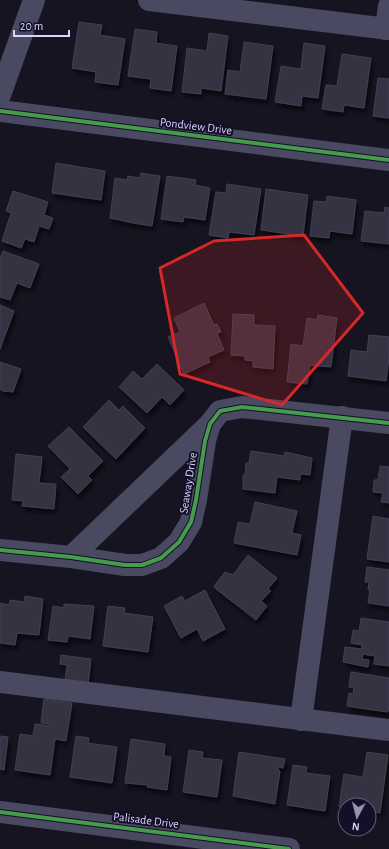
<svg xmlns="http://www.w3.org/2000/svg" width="389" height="849" viewBox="0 0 389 849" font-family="'Alegreya Sans',sans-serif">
<defs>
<filter id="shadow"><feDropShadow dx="2.5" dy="4.5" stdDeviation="2" flood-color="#0009"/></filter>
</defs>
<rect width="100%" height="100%" fill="#161421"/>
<g fill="#343243" stroke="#433f54" filter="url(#shadow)">
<path d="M79,22L102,25L100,35L125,39L118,85L95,82L96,72L72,68Z"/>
<path d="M135,29L157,32L156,43L177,46L171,91L150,88L151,79L128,76Z"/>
<path d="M209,33L228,36L221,91L201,88V94L182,92L187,48L207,51Z"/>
<path d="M244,42L273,46L266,99L225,94L228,70L240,72Z"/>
<path d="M304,43L325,46L318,98L302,96L301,106L275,102L281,66L301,69Z"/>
<path d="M342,54L371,58L364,108L344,105L343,112L322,109L326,85L337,86Z"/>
<path d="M378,78L389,79V118L373,116Z"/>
<path d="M56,163L105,171L101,200L52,193Z"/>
<path d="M141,173L160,176L152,226L133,223L110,218L115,178L127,180L128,176L140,178Z"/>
<path d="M167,176L196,180L195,185L210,188L205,220L184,217L183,222L161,219Z"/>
<path d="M227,184L261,189L254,235L229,232L228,238L209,235L216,192L226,193Z"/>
<path d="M266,189L308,195L303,236L261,230Z"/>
<path d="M13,191L48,202L44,215L53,218L49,229L39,226L34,242L25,239L21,248L2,241L11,213L6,211Z"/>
<path d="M327,196L356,200L352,234L330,231L329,238L310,236L314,201L326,202Z"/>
<path d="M385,207L389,208V244L361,241L365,211L384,213Z"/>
<path d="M3,251L39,264L30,288L17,283L10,300L0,297V258Z"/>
<path d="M204,303L214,325L217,324L221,332L217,333L224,350L208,357L210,362L184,374L168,337L180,332L174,318Z"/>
<path d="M0,305L14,311L0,349Z"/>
<path d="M233,314L254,315V325L275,326L273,369L253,367V361L245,360V356L231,355Z"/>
<path d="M318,315L337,318L331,367L310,365L307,384L287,382L291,344L303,346L307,318L317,320Z"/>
<path d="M369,335L389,337V357L386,381L348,376L351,350L367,352Z"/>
<path d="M0,362L21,369L13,392L3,391L0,389Z"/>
<path d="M157,364L184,390L170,405L162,397L147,413L119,387L133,371L142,379Z"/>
<path d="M109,400L119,410L123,406L145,428L116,459L83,427Z"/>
<path d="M69,427L103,461L88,476L92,480L78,494L61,477L70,469L48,446Z"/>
<path d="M251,451L284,456L285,452L312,458L310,475L300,474V480L277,477L275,493L243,489V475H245L246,463H249Z"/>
<path d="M16,454L42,457L39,483L56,484L54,509L22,506L23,501L12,500Z"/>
<path d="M380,466L389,467V503L381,502L383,493L373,492L374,480H378Z"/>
<path d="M255,502L297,511L292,533L301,535L297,555L234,543L238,522L250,524Z"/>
<path d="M373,516L389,519V562L367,559Z"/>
<path d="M248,555L277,578L268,589L271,591L261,601L267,606L256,620L216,589L214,586L225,572L233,575Z"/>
<path d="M367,567L389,570V606L368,603L370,590H368L369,582H365Z"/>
<path d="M205,590L225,629L203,641L197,629L181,638L164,606L182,596L185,601Z"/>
<path d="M25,596L43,599L39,635L17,633L15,645L0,643V603L9,605L10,600L24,602Z"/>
<path d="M64,604L94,606L90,639L68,636L67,642L48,640L53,606L64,608Z"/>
<path d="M108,606L125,608L124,613L153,617L148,652L103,646Z"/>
<path d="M361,618L389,622V666L374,664L375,656L363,654L362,659L369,660L368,667L343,662L345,647L362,649V645L351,643L353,630L359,631Z"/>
<path d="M61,655L91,659L88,685L65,681L67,665L60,664Z"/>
<path d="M351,672L389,678V704L388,712L352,707L347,706L349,693L353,694L354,688L349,687Z"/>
<path d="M44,699L72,703L66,741L55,739L50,775L15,770L20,734L33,736L35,724L51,726V724L41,723Z"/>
<path d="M0,736L8,737L4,770L0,769Z"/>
<path d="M76,736L89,738L88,743L117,747L112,783L70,777Z"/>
<path d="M131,739L165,744L164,756L171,757L167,790L147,787L148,785L125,783Z"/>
<path d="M189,750L203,752L202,758L222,760L217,797L183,792Z"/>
<path d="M239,752L285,759L283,768L278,767V770L280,771L275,804L233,796Z"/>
<path d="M367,752L388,755L380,813L369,811V805H345V808L339,807L344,774L363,777Z"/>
<path d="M293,765L307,767L306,773L330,776L325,811L287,805Z"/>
</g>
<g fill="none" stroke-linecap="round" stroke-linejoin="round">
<g stroke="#4a4962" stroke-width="22">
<path d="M149,0L389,29"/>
<path d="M386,29L389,6"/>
<path d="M0,95L34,0"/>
<path d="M0,111L389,160"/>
<path d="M0,550L71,557L125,565H142L161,558L179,542L191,522L196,500L205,441L210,424L220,411L242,407L389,423"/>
<path d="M71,557L210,424"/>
<path d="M0,682L389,730"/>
<path d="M301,720L342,417"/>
<path d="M0,812L289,849"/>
</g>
<defs>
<g id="cycleway">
<path d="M0,111L389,160"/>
<path d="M0,550L71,557L125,565H142L161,558L179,542L191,522L196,500L205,441L210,424L220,411L242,407L389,423"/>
<path d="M0,812L289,849"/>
</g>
</defs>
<use href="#cycleway" stroke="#130f26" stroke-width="6"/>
<use href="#cycleway" stroke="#469c4c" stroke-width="4"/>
</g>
<path fill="#d62828" fill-opacity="0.2" stroke="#d62828" stroke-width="3" stroke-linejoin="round" d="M304,235L363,313L282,405L180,374L160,268L214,241Z"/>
<g text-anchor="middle" stroke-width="4" stroke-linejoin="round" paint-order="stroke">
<g font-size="12" fill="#d9d4ff" stroke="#130f26">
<text transform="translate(196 126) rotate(7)" y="4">Pondview Drive</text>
<text transform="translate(188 483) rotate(-81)" y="4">Seaway Drive</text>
<text transform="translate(146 820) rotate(7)" y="4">Palisade Drive</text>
</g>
</g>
<g transform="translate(357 817) rotate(187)"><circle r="19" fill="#130f26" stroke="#625e7d"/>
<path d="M0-3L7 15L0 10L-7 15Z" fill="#9591b1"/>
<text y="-6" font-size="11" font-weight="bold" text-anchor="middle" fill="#d9d4ff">N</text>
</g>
<path d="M14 30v6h55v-6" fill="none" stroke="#d9d4ff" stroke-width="2"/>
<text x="20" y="30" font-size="12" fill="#d9d4ff" stroke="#130f26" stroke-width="3" paint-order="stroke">20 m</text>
</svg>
